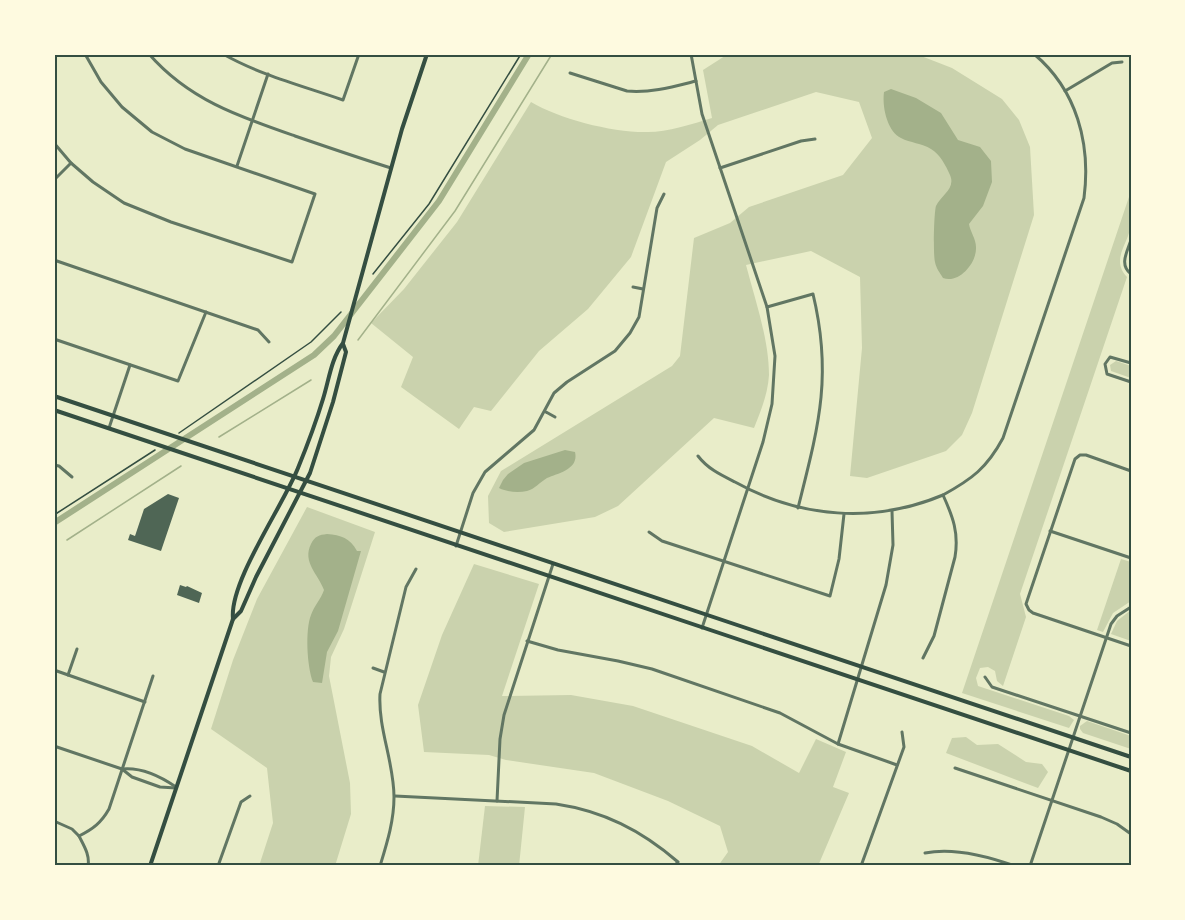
<svg xmlns="http://www.w3.org/2000/svg" width="1185" height="920" viewBox="0 0 1185 920" font-family="Spectral,serif">
<rect width="100%" height="100%" fill="#e9edc9"/>
<g fill="#cad2ad">
<path d="M728,54H916L952,68L1002,99L1019,120L1030,147L1034,215L972,413L962,435L946,451L867,478L850,476L862,348L860,277L811,251L746,265C755,300 769,339 769,375C768,393 761,411 754,428L714,418L618,506L595,517L504,532L489,523L488,496L501,471L672,366L680,356L694,238L730,223L749,207L843,175L872,138L859,102L816,92L718,125L700,140L666,162L631,257L588,309L539,351L491,411L474,407L459,429L401,387L413,357L371,323L404,289L457,222L531,102C559,119 614,133 648,132C667,132 693,124 712,118L703,70Z"/>
<path d="M1131,191C1131,202 1132,213 1131,224C1129,244 1110,259 1127,277L1020,594L1026,617L1003,686L997,681L995,671L988,667L980,668L976,678L978,686L1069,716L1074,720L1069,728L962,693Z"/>
<path d="M1116,361L1131,366V378L1111,371L1110,365Z"/>
<path d="M307,507L375,532L344,629L331,657L329,676L350,783L351,814L335,866H259L273,823L267,768L211,729L233,660L257,599Z"/>
<path d="M1121,559L1131,562V601L1113,613L1103,632L1097,630Z"/>
<path d="M474,564L539,584L502,696L571,695L633,706L752,746L799,773L816,739L846,752L833,787L849,793L818,866H718L728,852L720,826L668,801L594,773L506,760L489,755L424,752L418,705L442,635Z"/>
<path d="M1131,610V641L1111,634L1117,621Z"/>
<path d="M1087,721L1131,736V749L1083,733L1080,729V726Z"/>
<path d="M966,737L977,745L998,744L1026,762L1042,764L1048,772L1038,788L946,753L952,738Z"/>
<path d="M485,806L525,807L519,866H478Z"/>
</g>
<g fill="#a3b18a">
<path d="M891,89L916,98L941,113L958,140L980,147L991,161L992,182L983,206L969,224C970,231 976,239 976,247C977,263 959,284 943,278C940,273 936,268 935,262C933,255 934,212 936,206C941,195 956,189 950,175C946,166 940,154 931,149C922,143 910,143 901,138C887,131 882,107 884,92Z"/>
<path d="M565,450L575,452C579,469 559,473 547,478C540,482 535,489 527,491C518,493 507,492 499,488L503,480L508,474L524,463Z"/>
<path d="M327,534C341,535 350,538 357,551H361L338,631L327,652L322,683L313,682C307,667 305,630 311,615C314,606 321,599 324,590C318,574 302,562 311,544C315,536 319,535 327,534Z"/>
</g>
<g fill="none" stroke-linecap="round" stroke-linejoin="round">
<g stroke="#a3b18a" stroke-width="1.5">
<path d="M358,340L455,211L552,54"/>
<path d="M219,437L311,380"/>
<path d="M67,540L181,466"/>
</g>
<path stroke="#a3b18a" stroke-width="6" d="M54,523L314,355L334,336L439,201L529,54"/>
</g>
<g fill="#4f6655">
<path d="M168,494L179,498L161,551L128,540L130,534L135,536L144,509Z"/>
<path d="M180,585L186,587L187,586L202,593L199,603L177,595Z"/>
</g>
<g fill="none" stroke-linecap="round" stroke-linejoin="round">
<g stroke="#344e41" stroke-width="1.5">
<path d="M373,274L429,204L521,54"/>
<path d="M179,433L311,342L341,312"/>
<path d="M54,515L155,450"/>
</g>
<g stroke="#617663" stroke-width="3">
<path d="M223,54C260,75 303,86 343,100L359,54"/>
<path d="M691,54L702,114L767,307L775,356L772,404L763,442L702,628"/>
<path d="M570,73L627,91C651,93 672,87 696,81"/>
<path d="M1065,91L1112,63L1122,62"/>
<path d="M54,143L71,163L93,182L124,203L171,222L292,262L315,194L185,149L152,132L122,107L101,82L85,54"/>
<path d="M237,166L268,74"/>
<path d="M720,168L801,141L815,139"/>
<path d="M56,178L71,163"/>
<path d="M1131,240C1127,252 1119,265 1131,274"/>
<path d="M54,260L258,330L269,342"/>
<path d="M633,287L643,289"/>
<path d="M767,307L813,294C833,377 818,428 798,508"/>
<path d="M54,339L178,381L206,312"/>
<path d="M546,412L555,417"/>
<path d="M109,428L130,365"/>
<path d="M698,456C708,469 721,475 735,482C800,518 874,524 943,495"/>
<path d="M54,465L59,466L72,477"/>
<path d="M1131,471L1086,455H1080L1075,459L1026,604L1029,610L1033,613L1131,646"/>
<path d="M1050,531L1131,558"/>
<path d="M649,532L662,541L830,596L839,559L844,514"/>
<path d="M456,546L473,493L485,472L534,430L554,393L567,382L615,351L630,333L639,317L657,208L664,194"/>
<path d="M527,641L558,650L618,661L652,669L780,713L838,744L897,765"/>
<path d="M923,658L934,636L955,557C959,533 953,517 943,495C972,479 987,468 1003,438L1084,198C1091,144 1077,90 1034,54"/>
<path d="M373,668L384,672"/>
<path d="M54,670L145,702"/>
<path d="M68,675L77,649"/>
<path d="M985,677L992,687L1131,733"/>
<path d="M838,744L886,585L893,545L892,511"/>
<path d="M54,746L122,769L132,777L160,787L176,788"/>
<path d="M955,768L1101,817L1117,824L1131,834"/>
<path d="M122,769C142,767 160,776 176,787"/>
<path d="M395,796L556,804C603,811 641,830 678,862L674,866"/>
<path d="M497,801L500,739L504,715L553,564"/>
<path d="M54,821L72,829L79,836"/>
<path d="M925,853C954,847 987,856 1015,866"/>
<path d="M88,866C90,855 84,846 79,836C93,829 101,823 109,809L153,676"/>
<path d="M218,866L241,802L250,796"/>
<path d="M380,866C387,843 394,821 394,797C394,762 378,729 380,694L406,587L416,569"/>
<path d="M861,866L904,747L902,732"/>
<path d="M1030,866L1111,624L1117,616L1131,607"/>
</g>
<g stroke="#617663" stroke-width="3">
<path d="M149,54C189,100 240,117 295,136C327,147 359,158 391,168"/>
<path d="M1131,363L1110,357L1105,364L1107,374L1131,382"/>
</g>
<g stroke="#344e41" stroke-width="4">
<path d="M54,396L1131,757"/>
<path d="M54,410L1131,771"/>
<path d="M233,619L241,611L256,577L310,473L333,402L346,352L343,344"/>
<path d="M150,866L233,619C229,582 283,506 298,468C307,446 316,422 323,399C329,380 331,359 343,343L402,129L427,54"/>
</g>
</g>
<rect width="1185" height="920" fill="none" stroke="#fefae0" stroke-width="111"/>
<rect x="56" y="56" width="1074" height="808" fill="none" stroke="#344e41" stroke-width="2"/>
</svg>
